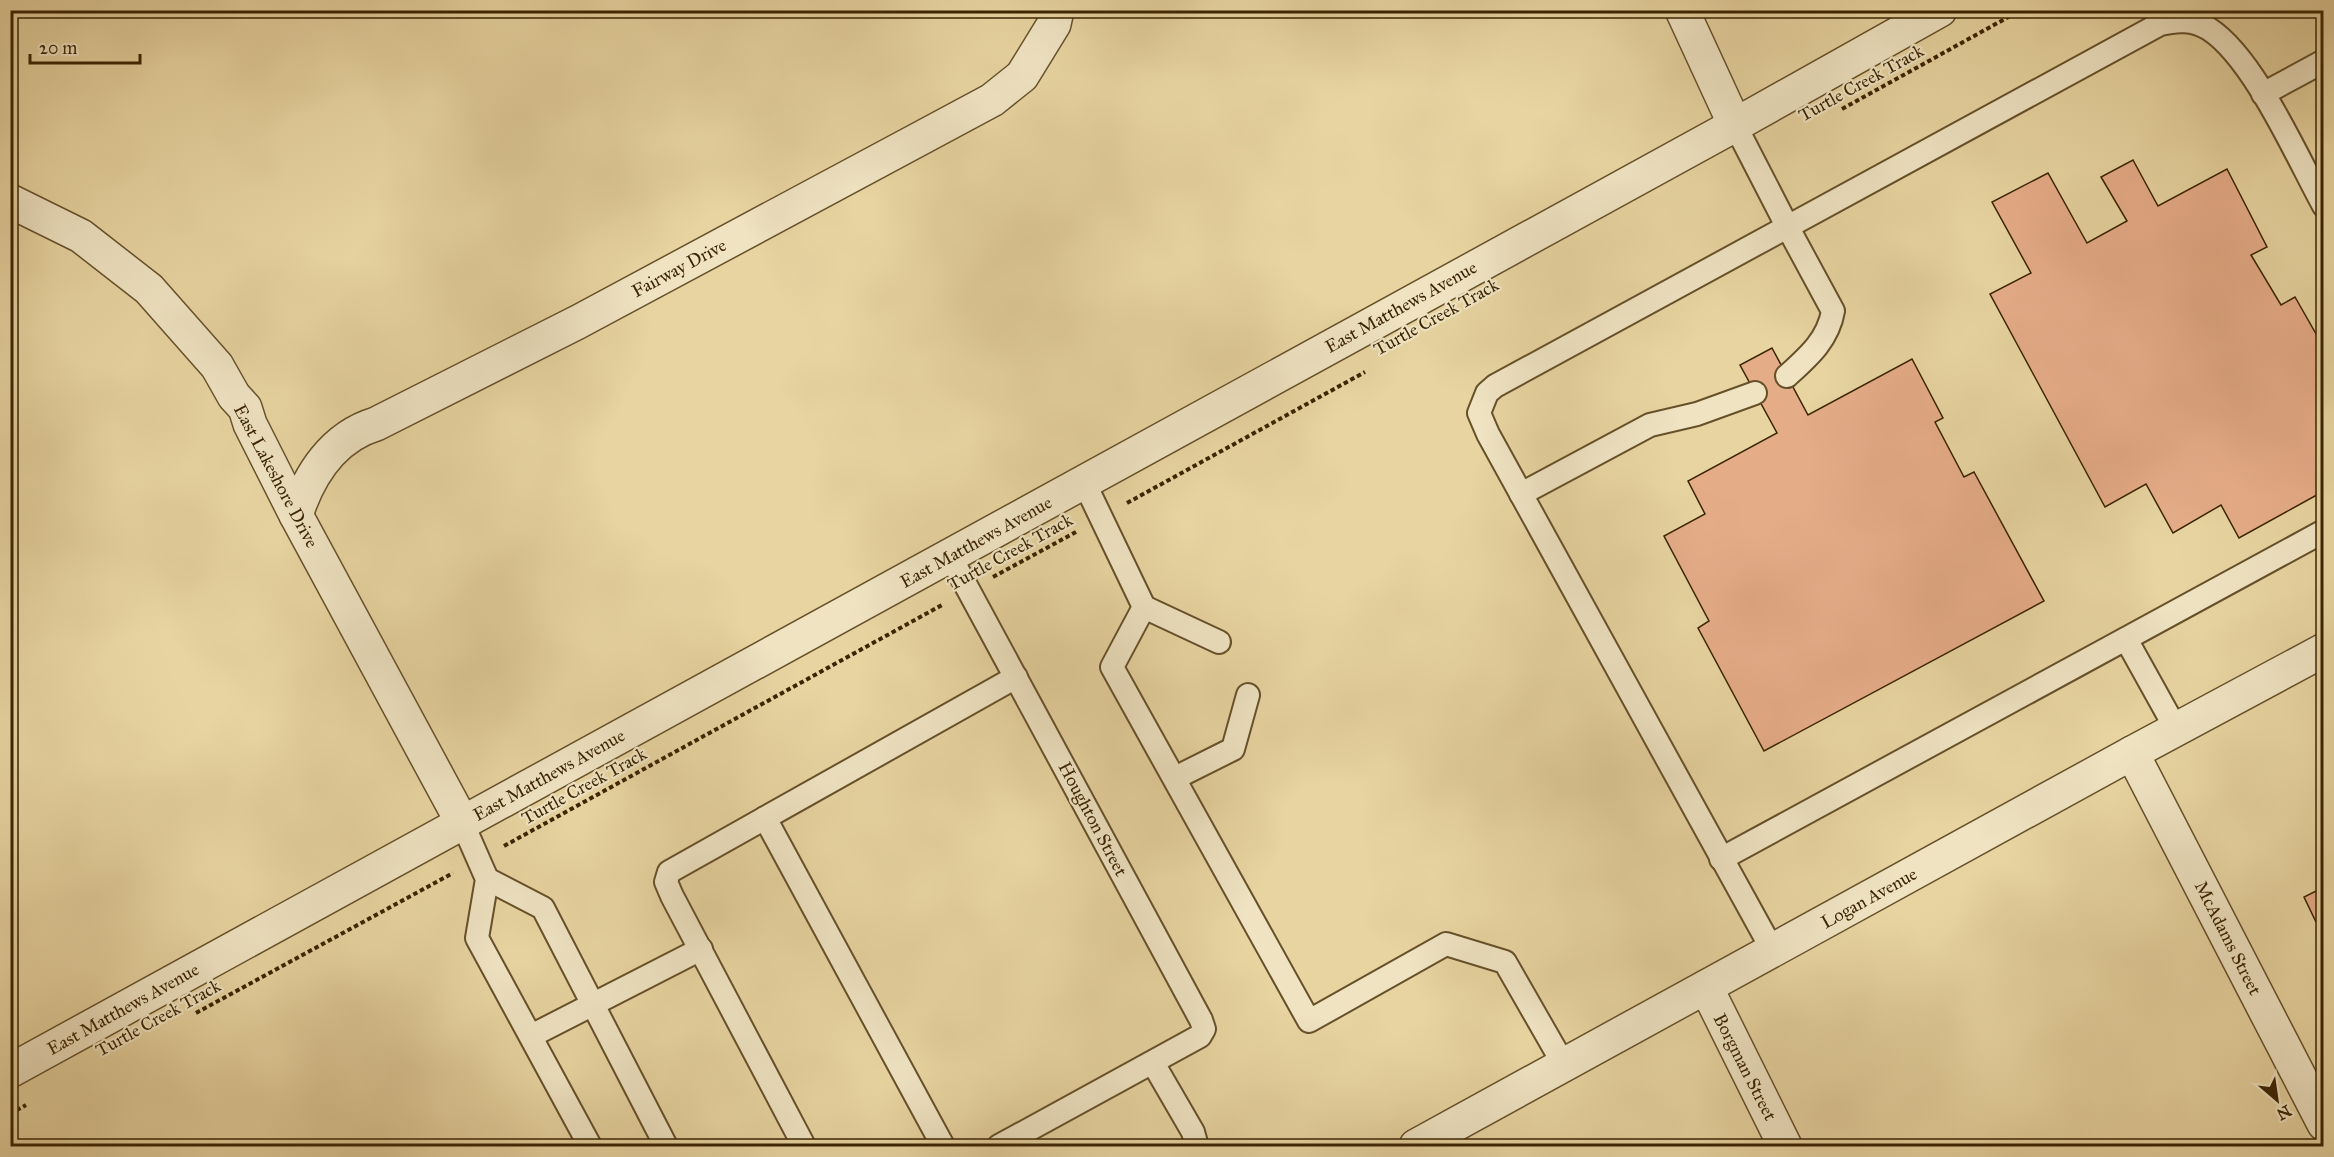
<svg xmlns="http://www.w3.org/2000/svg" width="2334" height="1157" viewBox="0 0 2334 1157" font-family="'IM FELL Great Primer',serif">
<rect width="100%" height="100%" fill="#e7d4a1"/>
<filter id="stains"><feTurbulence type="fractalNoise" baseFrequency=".00333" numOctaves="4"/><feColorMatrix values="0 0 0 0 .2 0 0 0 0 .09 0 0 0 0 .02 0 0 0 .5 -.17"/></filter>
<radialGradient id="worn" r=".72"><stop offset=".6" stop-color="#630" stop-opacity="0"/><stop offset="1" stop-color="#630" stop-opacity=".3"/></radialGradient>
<g fill="#e5ac88" stroke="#3b2402" stroke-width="1.5">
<path d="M2133,160L2158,206L2227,169L2267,247L2251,255L2281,305L2295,297L2324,348V491L2239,538L2221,505L2173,533L2146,484L2105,507L1990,294L2031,273L1992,202L2048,173L2087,243L2127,221L2101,177Z"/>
<path d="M1772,348L1808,415L1912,359L1943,418L1935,422L1964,477L1974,472L2044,601L1764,751L1698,628L1709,621L1664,536L1705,514L1688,481L1777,433L1740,365Z"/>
<path d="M2324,887V918L2316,922L2304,897Z"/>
</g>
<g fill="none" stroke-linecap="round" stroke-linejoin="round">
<defs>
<g id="service">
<path d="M2263,94L2324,61"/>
<path d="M1735,125L1787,226L1833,311C1828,340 1808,357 1787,376"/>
<path d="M1084,482L1144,607L1112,667L1309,1021L1446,944L1505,962L1564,1065"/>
<path d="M1521,494L1650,425L1697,414L1755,393"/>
<path d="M950,556L1201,1020L1204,1029L1200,1036L999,1146"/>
<path d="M1144,607L1219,642"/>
<path d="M2126,639L2176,729"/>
<path d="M1175,778L1233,749L1248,695"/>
<path d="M765,818L943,1146"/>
<path d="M462,822L487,879L477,938L590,1146"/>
<path d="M1721,859L2324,531"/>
<path d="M487,879L543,908L666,1146"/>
<path d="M1773,951L1488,434L1479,413L1487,393L1495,386L2160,24C2177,20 2193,19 2209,29C2254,58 2297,157 2324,206"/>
<path d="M531,1036L701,949"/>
<path d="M1153,1063L1193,1132L1196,1143L1194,1146"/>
<path d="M804,1146L672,896L666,882L669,872L1016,677"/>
</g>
<g id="minor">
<path d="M1682,10L1735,125"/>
<path d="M10,201L81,236L149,289L217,366L234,396L245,408L250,424L296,515L462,822"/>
<path d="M296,515C309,475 333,437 376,424L578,322L992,100L1022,76L1054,24L1057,10"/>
<path d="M2132,753L2324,1124"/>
<path d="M1706,987L1785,1146"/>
<path d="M1416,1146L2132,753L2324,650"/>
</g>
<path id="tertiary" d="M10,1071L1735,125L1940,10"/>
</defs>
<use href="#service" stroke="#66502a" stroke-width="26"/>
<use href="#minor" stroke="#66502a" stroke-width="36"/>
<use href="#tertiary" stroke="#66502a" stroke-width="36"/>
<g stroke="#3b2402" stroke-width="4" stroke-dasharray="4.5 3" stroke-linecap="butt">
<path d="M1842,109L2021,10"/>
<path d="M1127,503L1365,372"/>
<path d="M993,577L1076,532"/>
<path d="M504,846L942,605"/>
<path d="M196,1013L453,873"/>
<path d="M10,1114L26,1105"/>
</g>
<use href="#service" stroke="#efe3c2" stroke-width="22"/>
<use href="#minor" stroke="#efe3c2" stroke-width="33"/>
<use href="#tertiary" stroke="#efe3c2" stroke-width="33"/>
</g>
<g text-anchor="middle" stroke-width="4.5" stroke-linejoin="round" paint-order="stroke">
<g font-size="18" fill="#3b2402" stroke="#efe3c2">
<text transform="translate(1861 83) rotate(-29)" y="6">Turtle Creek Track</text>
<text transform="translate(679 268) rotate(-28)" y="6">Fairway Drive</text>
<text transform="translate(1401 307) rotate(-29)" y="6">East Matthews Avenue</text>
<text transform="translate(1436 317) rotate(-29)" y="6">Turtle Creek Track</text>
<text transform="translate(276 476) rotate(62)" y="6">East Lakeshore Drive</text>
<text transform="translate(976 542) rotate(-29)" y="6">East Matthews Avenue</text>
<text transform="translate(1010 552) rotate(-29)" y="6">Turtle Creek Track</text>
<text transform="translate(549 775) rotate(-29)" y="6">East Matthews Avenue</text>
<text transform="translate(584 786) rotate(-29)" y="6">Turtle Creek Track</text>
<text transform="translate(1093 819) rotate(62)" y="6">Houghton Street</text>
<text transform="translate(1869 898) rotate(-29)" y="6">Logan Avenue</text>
<text transform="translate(2228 938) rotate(63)" y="6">McAdams Street</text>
<text transform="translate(123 1009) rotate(-29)" y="6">East Matthews Avenue</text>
<text transform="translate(158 1018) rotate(-29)" y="6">Turtle Creek Track</text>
<text transform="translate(1745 1067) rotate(63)" y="6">Borgman Street</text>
</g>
</g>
<rect width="2334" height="1157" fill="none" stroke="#e7d4a1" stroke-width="36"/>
<rect x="12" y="12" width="2310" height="1133" fill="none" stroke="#3b2402" stroke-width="3"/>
<rect x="18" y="18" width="2298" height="1121" fill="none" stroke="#3b2402" stroke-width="1.5"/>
<g transform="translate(2277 1100) rotate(151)" stroke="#efe3c2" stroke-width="4.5" paint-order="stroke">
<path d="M0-4.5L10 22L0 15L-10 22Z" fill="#3b2402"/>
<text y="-9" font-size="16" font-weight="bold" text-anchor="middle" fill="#3b2402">N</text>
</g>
<path d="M30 54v9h110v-9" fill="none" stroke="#3b2402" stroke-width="3"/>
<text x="39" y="54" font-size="18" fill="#3b2402" stroke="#efe3c2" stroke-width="4.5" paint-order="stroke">20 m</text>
<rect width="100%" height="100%" filter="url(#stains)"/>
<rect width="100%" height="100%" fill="url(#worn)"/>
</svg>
